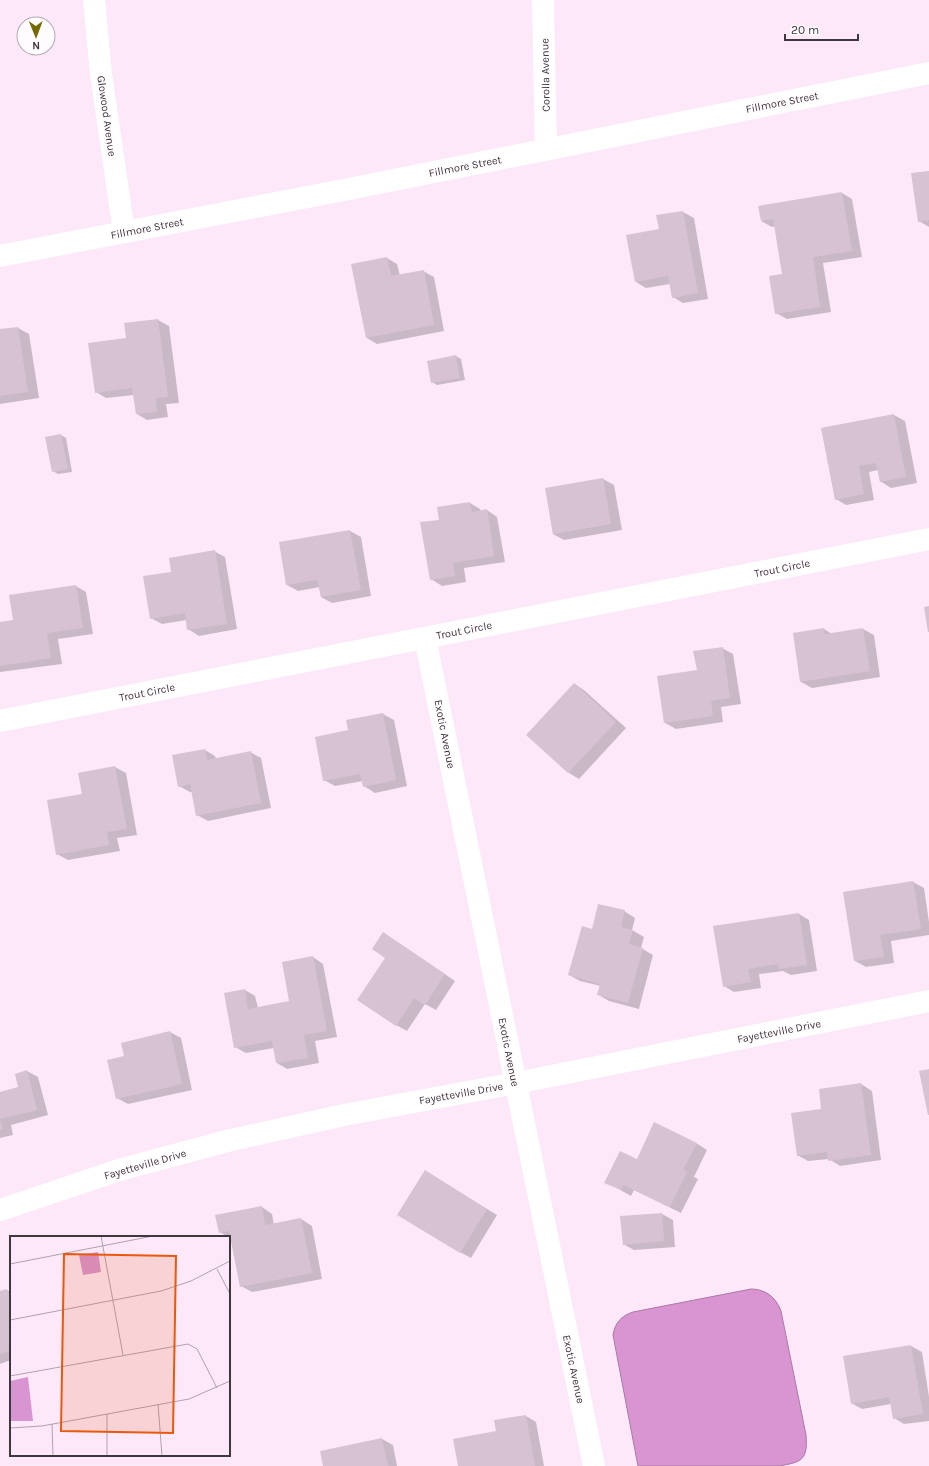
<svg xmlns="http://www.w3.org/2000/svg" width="929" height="1466" viewBox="0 0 929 1466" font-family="Karla,sans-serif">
<rect width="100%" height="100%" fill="#fce8f9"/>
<path fill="#d895d1" stroke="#aa79a5" d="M751,1289C765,1289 776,1297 781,1311L806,1435C808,1460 802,1462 779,1466H638L613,1335C615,1323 621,1316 633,1312Z"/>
<g fill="#0003">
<path d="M929,172V227L919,221Z"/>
<path d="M842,193L852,199L862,257L823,263L831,312L787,319L776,313L783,275L775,226L772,227L761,221Z"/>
<path d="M683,212L694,218L708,299L683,303L673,297L670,284L646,288L636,282L660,230L657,216Z"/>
<path d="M387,258L397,264L400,276L423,271L434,277L444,331L377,344L367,338Z"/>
<path d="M158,320L169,326L179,403L166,404L168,417L147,420L137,414L134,395L106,398L96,392L127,339L125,324Z"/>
<path d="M18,328L29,334L39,398L0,404V330Z"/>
<path d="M456,356L461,359L465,380L437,385L432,382Z"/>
<path d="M894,415L905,421L917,483L891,488L880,481L878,470L869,472L874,500L846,505L836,499L823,428Z"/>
<path d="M61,435L66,438L72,472L58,474L53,471Z"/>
<path d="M603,479L614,485L622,530L564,540L553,534L546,489Z"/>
<path d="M470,503L480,509L481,512L487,510L497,517L505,562L464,568L466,582L442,586L431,579L440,520Z"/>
<path d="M350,531L361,537L371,596L332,603L321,597L320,587L298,591L287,585Z"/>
<path d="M214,551L225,557L237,629L199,636L188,629L187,620L162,624L151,618L172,572Z"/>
<path d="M76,586L86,592L93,634L58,639L62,664L0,672V623L15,620Z"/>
<path d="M824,629L832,634L863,629L874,635L880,677L812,688L801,682Z"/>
<path d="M722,648L733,654L741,704L721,707L723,722L676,729L665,723L698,671Z"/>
<path d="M575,684L585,691L626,728L579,779L569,773L528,735Z"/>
<path d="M383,714L394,720L407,786L375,793L364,786L363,781L335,786L324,780L349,731L347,721Z"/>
<path d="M205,750L215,756L216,759L250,752L261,758L271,808L208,821L197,815L192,792H190L179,786Z"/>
<path d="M115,767L126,773L137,835L117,838L120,851L68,860L57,854L83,795L79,773Z"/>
<path d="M913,882L924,888L929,922V935L891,941L894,963L866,967L855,961Z"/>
<path d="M624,911L635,918L632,930L644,937L641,948L653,955L639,1009L609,1001L599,995L601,986L580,981L569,975L592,930Z"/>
<path d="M799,914L809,920L817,971L791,975L783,971L759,974L761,988L734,992L724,986Z"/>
<path d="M394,940L455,981L436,1010L425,1004L407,1031L396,1025L386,958Z"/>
<path d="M313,957L323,964L337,1037L315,1041L319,1063L287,1069L277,1063L274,1048L246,1053L235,1047L245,990L255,996L258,1008L290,1002Z"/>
<path d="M170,1032L181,1038L192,1090L128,1104L117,1098Z"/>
<path d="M27,1071L38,1077L48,1115L11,1125L13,1135L0,1138V1093L20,1088Z"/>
<path d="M861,1084L872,1091L881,1160L840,1166L829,1159L808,1161L797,1155L823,1110L820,1090Z"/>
<path d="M696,1143L707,1150L694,1177L698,1179L681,1213L634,1190L631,1196L606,1182L637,1160Z"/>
<path d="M436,1178L497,1215L471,1258L460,1252Z"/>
<path d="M262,1207L272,1214L274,1225L301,1219L312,1226L322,1279L252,1292L241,1286L231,1239L220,1232Z"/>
<path d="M662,1214L673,1220L675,1247L634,1250L623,1244Z"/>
<path d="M6,1290L11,1292V1360L0,1364V1292Z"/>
<path d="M911,1346L922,1352L929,1397V1421L904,1424L894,1418L891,1404L862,1409L851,1403Z"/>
<path d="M526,1416L536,1422L544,1466H459L497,1432Z"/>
<path d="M382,1439L393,1445L397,1466H324Z"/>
</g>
<g fill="#d6c2d3">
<path d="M929,171V220L918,222L911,173Z"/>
<path d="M842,192L852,251L813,257L820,307L775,314L769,276L782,274L773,219L761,221L758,206Z"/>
<path d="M683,211L698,293L672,298L668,276L635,282L626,235L659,229L656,215Z"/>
<path d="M387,257L391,276L424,270L434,325L366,338L351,264Z"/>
<path d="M158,319L168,397L156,398L157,412L136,414L132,388L95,393L88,343L126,338L124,323Z"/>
<path d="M18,327L28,392L0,396V329Z"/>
<path d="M456,355L460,378L431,383L427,361Z"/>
<path d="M894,414L906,477L880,482L876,463L859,466L864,494L835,500L821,428Z"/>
<path d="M61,434L68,469L52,472L45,437Z"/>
<path d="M603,478L611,524L553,534L545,488Z"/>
<path d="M470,502L472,512L487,509L494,556L453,563L455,576L430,580L420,522L439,520L437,507Z"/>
<path d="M350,530L361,590L321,597L317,580L286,585L279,542Z"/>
<path d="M215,550L227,624L187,630L185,613L150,619L143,576L171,572L169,558Z"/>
<path d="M76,585L83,628L47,633L51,658L0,666V622L13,620L9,595Z"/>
<path d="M929,606V632H928L924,607Z"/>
<path d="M824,628L825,634L863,628L870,671L800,682L793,633Z"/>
<path d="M723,647L730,698L711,701L713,716L664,723L657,676L697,670L693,651Z"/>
<path d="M574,683L616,722L568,773L526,735Z"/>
<path d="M383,713L396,780L363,787L360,774L323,781L315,737L348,730L346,720Z"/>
<path d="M205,749L207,760L251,751L261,803L196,816L190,784L178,787L172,755Z"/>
<path d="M115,766L127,829L107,832L109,845L56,855L47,800L82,794L78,773Z"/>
<path d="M913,881L921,929L880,935L884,957L854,961L843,892Z"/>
<path d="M598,904L625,910L621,927L633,930L629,944L643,948L628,1003L597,995L600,984L568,975L582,926L592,929Z"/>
<path d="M799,913L807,965L779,969L778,964L748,969L751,982L723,987L713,926Z"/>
<path d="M383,932L445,974L425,1005L414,998L396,1026L357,1000L385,958L372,949Z"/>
<path d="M313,956L327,1031L304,1035L308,1058L276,1063L272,1041L234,1048L224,993L245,989L248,1009L289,1001L282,962Z"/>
<path d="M170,1031L182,1084L116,1099L107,1060L124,1056L121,1043Z"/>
<path d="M929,1069V1115H928L919,1071Z"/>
<path d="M27,1070L37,1110L0,1119V1092L18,1087L15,1074Z"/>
<path d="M861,1083L871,1155L828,1161L827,1152L797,1156L791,1113L821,1109L819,1089Z"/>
<path d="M0,1120L3,1129L0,1130Z"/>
<path d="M654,1122L697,1143L683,1170L687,1172L670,1207L623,1185L621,1190L604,1183L620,1151L637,1159Z"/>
<path d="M425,1170L487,1209L460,1253L397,1215Z"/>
<path d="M262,1206L265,1225L301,1218L312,1273L240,1287L229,1231L219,1233L215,1215Z"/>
<path d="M662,1213L664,1241L623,1245L620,1216Z"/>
<path d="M7,1289L11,1300V1356L9,1351L0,1354V1291Z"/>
<path d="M911,1345L923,1414L893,1419L889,1397L851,1404L843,1356Z"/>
<path d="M526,1415L535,1466H458L453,1439L496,1431L494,1420Z"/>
<path d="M382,1438L388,1466H323L320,1451Z"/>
</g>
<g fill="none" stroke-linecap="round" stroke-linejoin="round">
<g stroke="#fff" stroke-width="22">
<path d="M94,0L101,74L124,232"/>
<path d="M543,0L546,150"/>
<path d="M0,256L344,190L929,73"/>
<path d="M425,638L594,1466"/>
<path d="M0,721L929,539"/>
<path d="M0,1210L119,1170L231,1140L344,1115L516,1083L929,1001"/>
</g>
</g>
<g text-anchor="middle" stroke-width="3" stroke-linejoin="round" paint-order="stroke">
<g font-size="11" fill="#3f373e" stroke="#fffbfe">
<text transform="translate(545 75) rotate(-91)" y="4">Corolla Avenue</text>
<text transform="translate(782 102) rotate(-11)" y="4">Fillmore Street</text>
<text transform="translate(107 116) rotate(82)" y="4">Glowood Avenue</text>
<text transform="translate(465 166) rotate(-11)" y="4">Fillmore Street</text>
<text transform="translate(147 228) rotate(-11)" y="4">Fillmore Street</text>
<text transform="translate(782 568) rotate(-11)" y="4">Trout Circle</text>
<text transform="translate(464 630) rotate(-11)" y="4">Trout Circle</text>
<text transform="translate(147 692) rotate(-11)" y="4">Trout Circle</text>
<text transform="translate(445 734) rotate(79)" y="4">Exotic Avenue</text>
<text transform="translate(779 1031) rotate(-11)" y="4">Fayetteville Drive</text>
<text transform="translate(509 1052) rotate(79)" y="4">Exotic Avenue</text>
<text transform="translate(461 1093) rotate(-10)" y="4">Fayetteville Drive</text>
<text transform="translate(145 1164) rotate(-16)" y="4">Fayetteville Drive</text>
<text transform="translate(574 1369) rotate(78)" y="4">Exotic Avenue</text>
</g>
</g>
<g transform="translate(10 1236)">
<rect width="220" height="220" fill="#fce8f9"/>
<path d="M88,16L91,36L73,39L69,19ZM18,141L23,185H0V145Z" fill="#d895d1"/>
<path fill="none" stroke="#b0a1ae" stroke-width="1" d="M91,0L113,119M0,28L143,0M207,33L220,58M0,84L151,55L181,45L220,25M0,140L178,108L187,113L207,152M148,168L152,220M42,188L43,220M0,192L32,190L179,163L220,145M97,220V178"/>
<path fill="#e8590c" fill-opacity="0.15" stroke="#e8590c" stroke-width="2" d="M54,18L166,20L163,197L51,195Z"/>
<rect width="220" height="220" fill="none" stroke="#3f373e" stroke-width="2"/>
</g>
<g transform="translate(36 36) rotate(179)"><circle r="19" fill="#fffbfe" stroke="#b2adb1"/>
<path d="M0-3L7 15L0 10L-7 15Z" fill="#736a02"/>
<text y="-6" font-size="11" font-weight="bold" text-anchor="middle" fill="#3f373e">N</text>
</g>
<path d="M785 34v6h73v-6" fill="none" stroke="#3f373e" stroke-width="2"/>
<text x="791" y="34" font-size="12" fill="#3f373e" stroke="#fffbfe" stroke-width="3" paint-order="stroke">20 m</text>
</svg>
